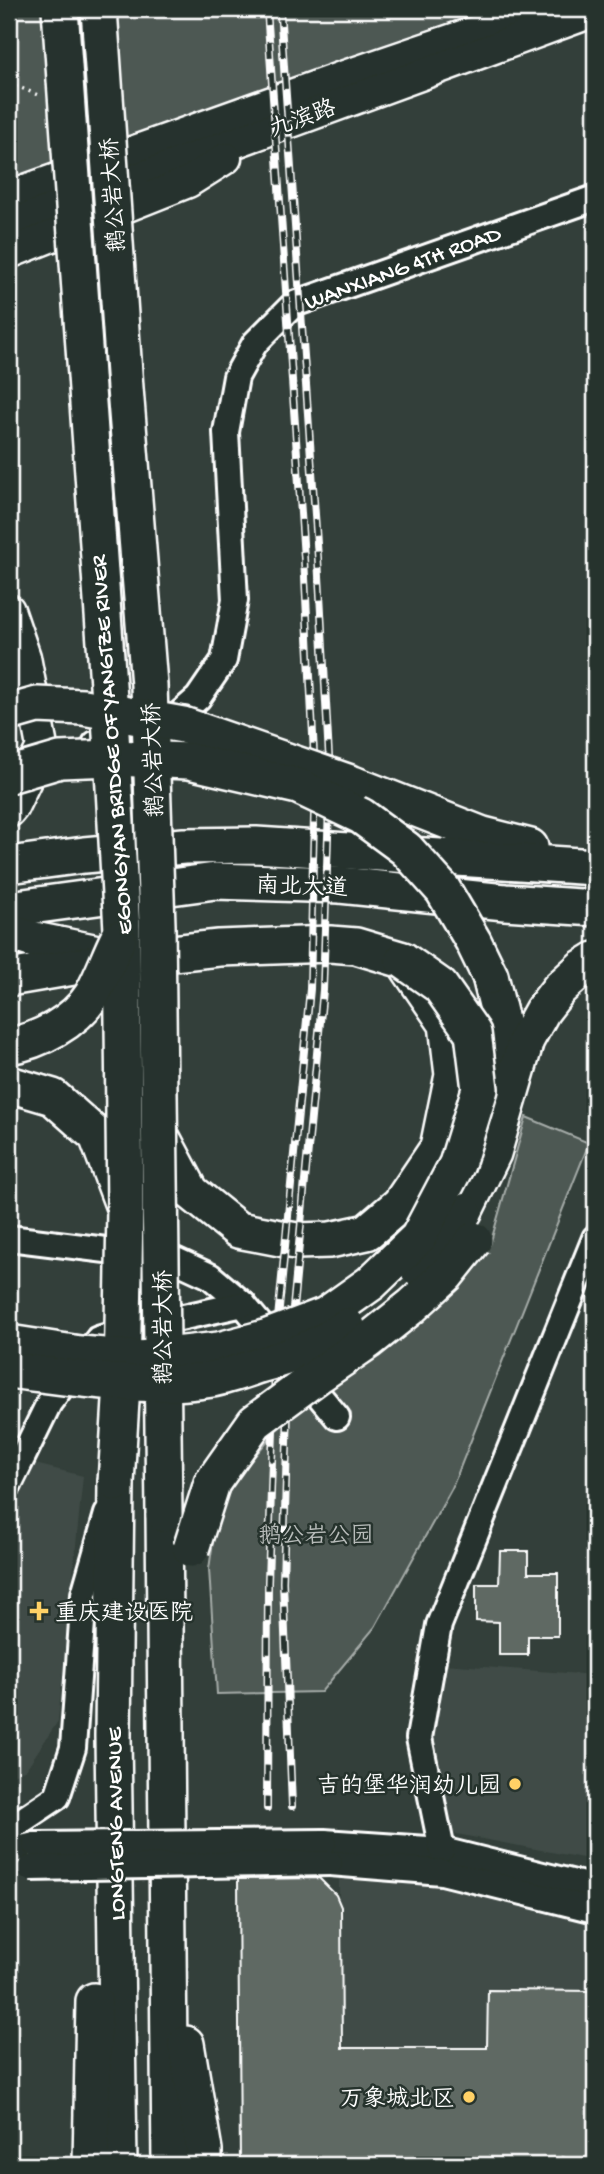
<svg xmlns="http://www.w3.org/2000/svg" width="604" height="2174" viewBox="0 0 604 2174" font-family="'Gochi Hand','LXGW WenKai TC',sans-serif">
<rect width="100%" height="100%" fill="#333f3a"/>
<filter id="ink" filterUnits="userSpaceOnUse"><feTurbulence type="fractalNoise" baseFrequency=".0143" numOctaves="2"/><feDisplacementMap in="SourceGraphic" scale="14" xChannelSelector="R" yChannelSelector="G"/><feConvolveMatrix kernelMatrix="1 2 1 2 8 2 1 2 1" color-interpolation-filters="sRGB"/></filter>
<g filter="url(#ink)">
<g fill="#404c47">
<path d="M31,1463L83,1476L58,1721L26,1769L9,1777V1502Z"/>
<path d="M443,1664L595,1675V1723L588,1859L446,1832L431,1737Z"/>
<path d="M339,1876L438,1884L595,1922V2165H339Z"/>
</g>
<g fill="#4d5853" stroke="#a6aca9" stroke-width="2">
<path d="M9,9H490L9,180Z"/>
<path d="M526,1117L589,1143L452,1488L375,1627L321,1692L217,1694L209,1569L217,1514L238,1476L284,1421L490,1245Z"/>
</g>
<g fill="#5f6964" stroke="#fff" stroke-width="2">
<path d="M500,1551H528V1573H558V1636H528V1655H499V1622L476,1621V1584H499Z"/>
<path d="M319,1878L336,1895L341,1907L342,2048H487L488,1990L595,1991V2161L583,2163L562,2157L563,2165H240L238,1879Z"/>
</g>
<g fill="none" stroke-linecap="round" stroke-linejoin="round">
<defs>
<g id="minor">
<path d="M95,744L114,743L168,724L198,698L224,660L235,600L226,432L236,377L255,343L294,304L595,198"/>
<path d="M9,1238L171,1258L210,1276L243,1304L337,1417"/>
<path d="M9,1485L49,1403L98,1339L143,1326L243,1304"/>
<path d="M9,1829L57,1797L73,1748L84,1594L107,1514"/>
<path d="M324,1842L442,1850L595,1888"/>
<path d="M442,1850L419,1738L439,1625L595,1238"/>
<path d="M9,1851L35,1845"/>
<path d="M330,1863L442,1872L595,1910"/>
</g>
<g id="major">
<path d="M9,196L342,77L542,9"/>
<path d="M9,225L595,11"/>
<path d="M9,253L188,182L226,158"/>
<path d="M9,610L25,657L42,747L13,807L9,812"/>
</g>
<g id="highway">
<path d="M353,784L483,835L530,847"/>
<path d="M9,865L84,855L184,846L256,845L595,867"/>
<path d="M9,909L215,881L340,885L505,902L595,908"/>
<path d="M9,932L34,940L108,955"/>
<path d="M490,976L502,1025L509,1079"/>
<path d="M9,978L126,958L219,948L330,944L356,946L403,960L447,1024L453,1075L438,1148L400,1204L367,1232L330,1240L296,1241L238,1230L191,1192L160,1134"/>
<path d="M9,1084L53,1097L97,1136L123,1205"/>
<path d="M464,1212L493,1153L526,1040L542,1011L559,989L582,968L595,960"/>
<path d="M116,1483L113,1736L119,2165"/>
<path d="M164,1514L170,2165"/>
<path d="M186,2044L204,2150V2165"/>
<path d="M91,2165L94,2001"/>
</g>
</defs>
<use href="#minor" stroke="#fff" stroke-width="30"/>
<use href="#major" stroke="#fff" stroke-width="35"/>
<use href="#highway" stroke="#fff" stroke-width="40"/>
<path stroke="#fff" stroke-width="3.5" stroke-dasharray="2 5" stroke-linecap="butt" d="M9,86L14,85L40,96"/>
<use href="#minor" stroke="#26332d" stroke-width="24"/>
<use href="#major" stroke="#26332d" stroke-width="30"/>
<use href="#highway" stroke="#26332d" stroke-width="35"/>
<defs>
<g id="rail">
<path d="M267,9L304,558L315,774L310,989L276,1339L268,1582L267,1808"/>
<path d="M280,9L318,558L330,775L323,990L290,1340L283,1582L292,1806"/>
</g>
</defs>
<use href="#rail" stroke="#fff" stroke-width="8"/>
<use href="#rail" stroke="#26332d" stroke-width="5" stroke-dasharray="16" stroke-linecap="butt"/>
<defs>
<g id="minor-bridge">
<path d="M35,1845L324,1842"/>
<path d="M30,1868L330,1863"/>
</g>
<g id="highway-bridge">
<path d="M60,9L109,699L122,930L125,1209L122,1384L116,1483"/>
<path d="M99,9L125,388L149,685L157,925L164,1514"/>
<path d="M9,713L37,705L83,707L183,725L353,784"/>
<path d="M9,775L60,760L113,758L189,761L298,786L361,816L406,849L443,890L473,941L490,976"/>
<path d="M9,1046C39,1041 75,1022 92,995C102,978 109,957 118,939"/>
<path d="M418,1269L464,1212"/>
<path d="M9,1343L80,1354L140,1359L219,1350L265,1338L326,1315L371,1283L418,1238L457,1164L480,1089L473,1033L440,986L403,960"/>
<path d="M9,1370C76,1378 145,1390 212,1379C228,1376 244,1370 259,1365C290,1357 321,1345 347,1326"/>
<path d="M191,1549L212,1483L255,1422L320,1374L368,1341L412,1306L446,1275L474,1240"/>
</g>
</defs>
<use href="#minor-bridge" stroke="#fff" stroke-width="30" stroke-linecap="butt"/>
<use href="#highway-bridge" stroke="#fff" stroke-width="40" stroke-linecap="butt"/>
<use href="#minor-bridge" stroke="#26332d" stroke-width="24"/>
<use href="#highway-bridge" stroke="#26332d" stroke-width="35"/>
</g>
</g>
<g fill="#ffd166" stroke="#26332d" stroke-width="2.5">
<path d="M35.5 1600.5h7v7h7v7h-7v7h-7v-7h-7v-7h7z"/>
<circle cx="515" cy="1784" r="7"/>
<circle cx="469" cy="2097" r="7"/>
</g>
<g text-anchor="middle" stroke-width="5" stroke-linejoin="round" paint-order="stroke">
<g font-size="23" fill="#fff" stroke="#26332d">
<text transform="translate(302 117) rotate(-20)" y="8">九滨路</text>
<text transform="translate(112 195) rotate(-94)" y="8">鹅公岩大桥</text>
<text transform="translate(402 266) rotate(-20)" y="8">WANXIANG 4TH ROAD</text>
<text transform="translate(110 745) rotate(-94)" y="8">EGONGYAN BRIDGE OF YANGTZE RIVER</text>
<text transform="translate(152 760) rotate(-92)" y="8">鹅公岩大桥</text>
<text transform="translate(302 885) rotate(2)" y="8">南北大道</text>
<text transform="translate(162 1327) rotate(-90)" y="8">鹅公岩大桥</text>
<text transform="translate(114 1824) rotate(-91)" y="8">LONGTENG AVENUE</text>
</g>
<g font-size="23" fill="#b8bcba" stroke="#26332d">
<text x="316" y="1542">鹅公岩公园</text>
</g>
<g font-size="23" fill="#fff" stroke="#26332d" text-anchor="end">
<text x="55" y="1619" text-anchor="start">重庆建设医院</text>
<text x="501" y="1792">吉的堡华润幼儿园</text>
<text x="455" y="2105">万象城北区</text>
</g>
</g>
<rect width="604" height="2174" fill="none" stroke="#26332d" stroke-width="35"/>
<rect x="18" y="18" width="569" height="2139" fill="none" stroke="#fff" stroke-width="2.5" filter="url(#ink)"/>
</svg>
